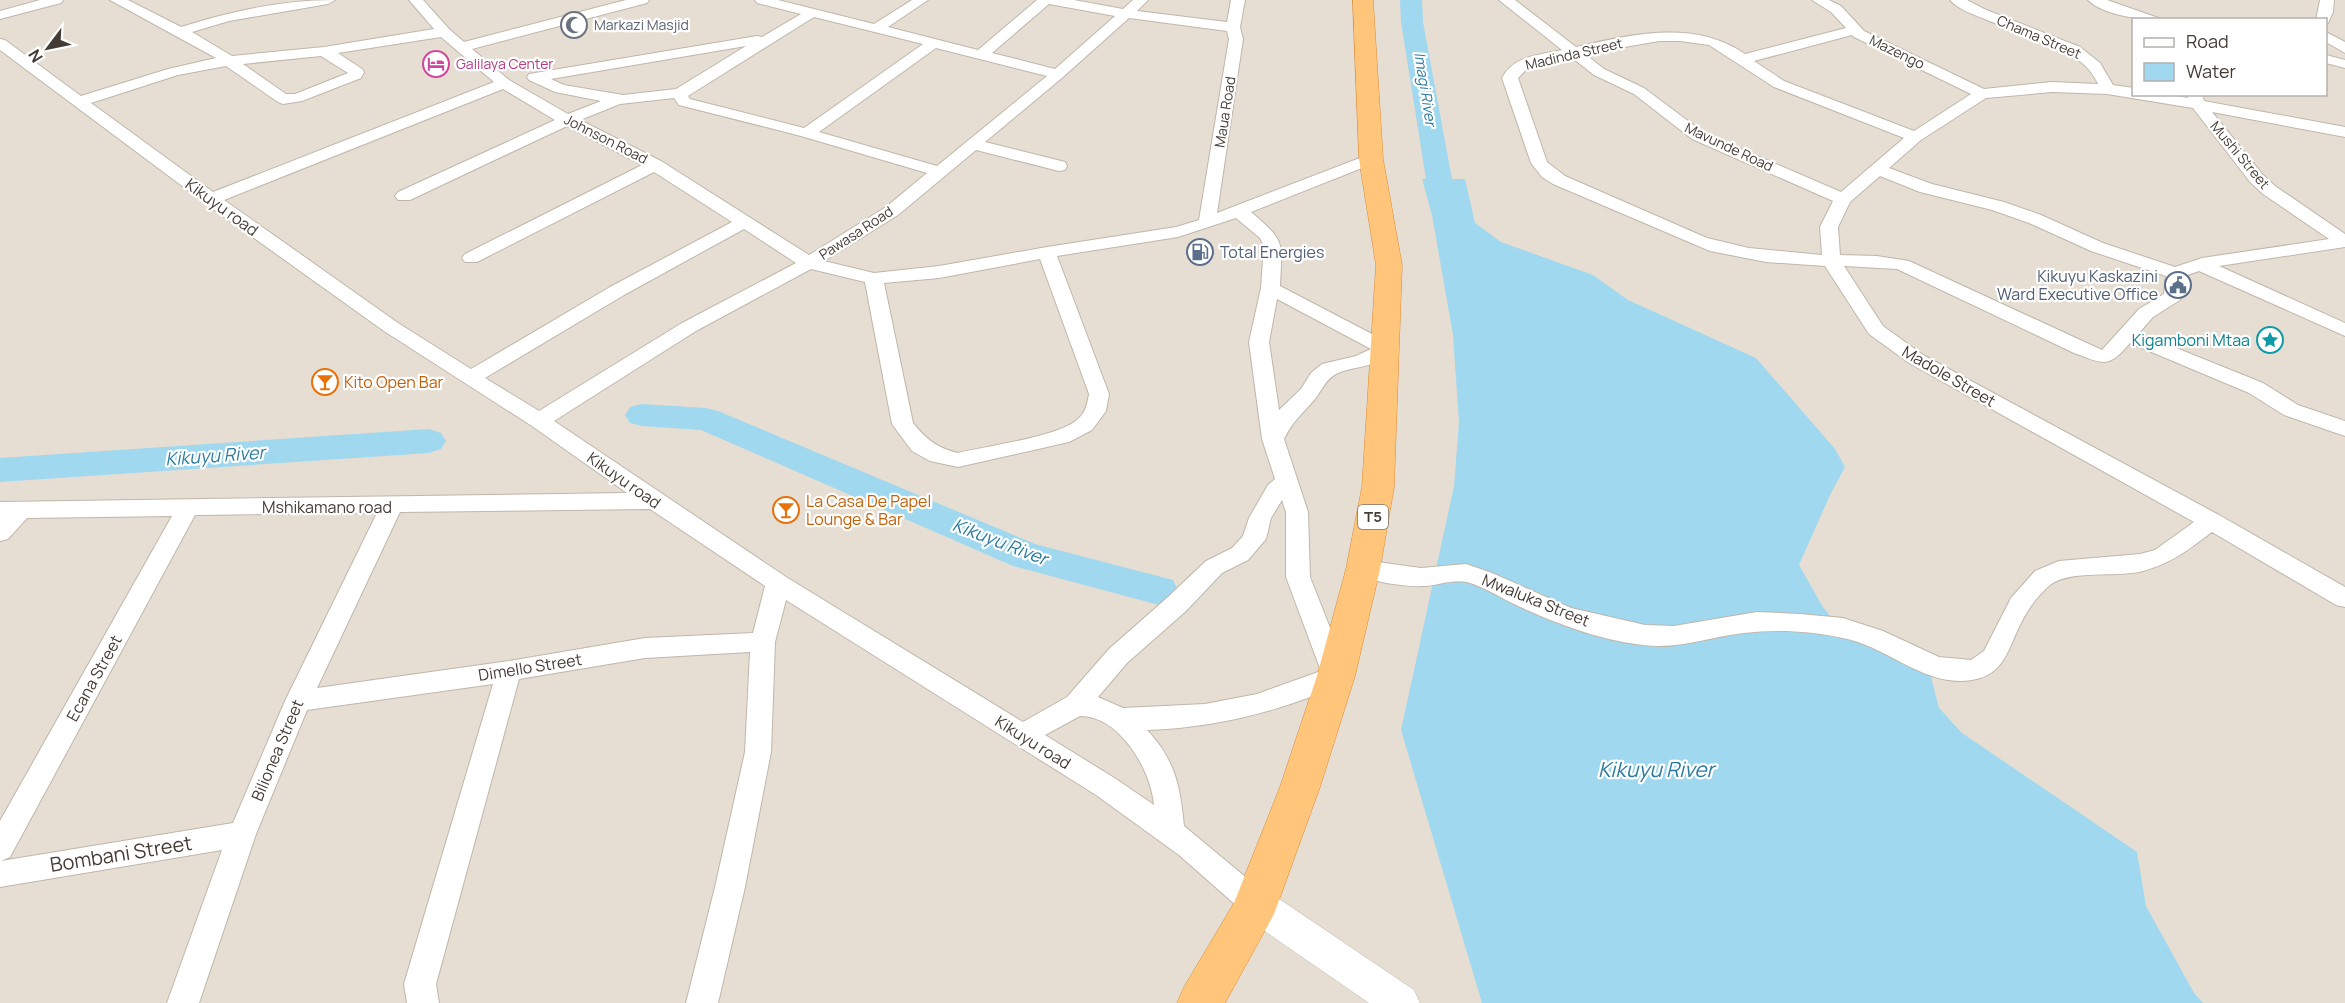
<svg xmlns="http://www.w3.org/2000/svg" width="2345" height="1003" viewBox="0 0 2345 1003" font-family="Manrope,sans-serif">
<rect width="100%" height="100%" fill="#f2ece4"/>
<path fill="#e6ded2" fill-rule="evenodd" d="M0,0H2345V1003H0ZM2134,20H2326V94H2134Z"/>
<path fill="#a0d8f0" d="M1422,179H1465L1475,223L1501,242L1593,275L1628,300L1756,358L1835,449L1845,467L1830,495L1799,565L1823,607L1843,632L1929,669L1939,708L1962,733L2137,852L2146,906L2194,993L2203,1003H1482L1401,730L1454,486L1459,422L1453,335L1432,215Z"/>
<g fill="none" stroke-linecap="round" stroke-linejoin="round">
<g fill="#a0d8f0" fill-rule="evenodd">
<path d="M1400,0H1422L1423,22L1452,179L1449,185L1439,187L1429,185L1426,179L1401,22Z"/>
<path d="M642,404L706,408L718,411L1035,544L1173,580L1178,590L1173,600L1159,605L1013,566L701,430L642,426L630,423L625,415L630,407Z"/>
<path d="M429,429L441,433L446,441L441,449L429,453L0,482V458Z"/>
</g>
<defs>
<g id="minor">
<path d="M40,0H63L61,3L0,19V11Z"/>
<path d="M110,0H128L181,27C231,11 282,0 335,0L328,4L229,21L192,32L232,56L324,47L434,29L409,0H423L449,29L464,42L626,0H649L647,3L472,49L509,80L568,114L601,101L555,92L529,80L527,77L529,74L757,36L762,37L801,14L757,3L755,0H778L874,24L912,0H928L888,27L978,50L1037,0H1074L1123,9L1133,0H1148L1137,11L1227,22L1231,0H1245L1240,27L1243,39L1217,213L1365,156H1377L1379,159L1377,162L1251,212C1286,242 1282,241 1280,286L1393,345L1396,349C1383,368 1354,365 1336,374C1326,379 1322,390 1315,399C1303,413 1292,422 1284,439L1308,512L1310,577L1349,676L1345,683C1281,711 1217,728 1147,730C1175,760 1180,785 1184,826L1266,894L1271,904L1266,914L1256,918L1246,914L1179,855L1096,795L786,600L775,642L771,752L745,887L718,1003H686L715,887L745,752L750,652L645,658L519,679L436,984L439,1003H407L404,984L493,684L307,710L256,834L199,1003H167L222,850L0,887V821L172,516L27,518L8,539L0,541V502L627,493L532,426L384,331L205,203L0,50V39L5,40L81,96L168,69L216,58ZM1049,4L1115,16L1055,69L992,53ZM814,17L923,44L804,128L690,99L688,96ZM1129,18L1227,31L1229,39L1199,220L1176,227L1047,247L939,266L874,273L824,261L898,215L976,150L1059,171L1065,170L1067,166L1065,162L985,142L1063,77ZM441,37L494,82L213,192L91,103L178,75L226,66L278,102L283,104L302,101L361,78L364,72L362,69L338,53ZM746,46L676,89L623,95L564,85L551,79ZM936,48L1047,76L937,166L819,132ZM321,56L348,73L295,94H286L243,64ZM503,89L555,120L398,192L395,196L398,200H410L567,126L642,165L465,254L462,258L465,262H477L654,172L732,222L610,287L471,369L398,323L224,200ZM674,98L679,105L801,136L927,173L886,207L809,255L661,161L580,120L620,104ZM1236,218L1260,238L1264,246L1261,288L1249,342L1262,439L1275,479L1268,485L1249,518L1243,536L1232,548L1206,561L1168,597L1109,649L1067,697L1023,722L786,577L554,421L696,331L811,269L865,282L892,424L912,451L930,461L958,467L1069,442L1092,430L1106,411L1109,394L1057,256L1178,237ZM744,229L796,263L682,323L539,411L485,378L624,295ZM1040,259L1089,394C1087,404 1086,412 1078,419C1059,437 986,446 958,453C937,448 926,439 913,423L884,283L939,278ZM1277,299L1371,349L1356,356L1322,364L1311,373L1301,389L1279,410L1269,342ZM1282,500L1286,512V577L1321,671L1257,694L1205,704L1123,708L1098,697L1127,663L1186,611L1222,573L1248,560L1266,539L1271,518ZM650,509L765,586L753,633L645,638L509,661L317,688L400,512ZM377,513L285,701L233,823L1,861L10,857L195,515ZM1080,716C1120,716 1151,770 1154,805L1116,779L1045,735Z"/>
<path d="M1499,0H1515L1576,47C1632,34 1695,19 1745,54L1846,28L1831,12L1812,0H1829L1841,6L1864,31L1984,89L2052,82L2098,84C2084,48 2021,34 1987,20C1975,15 1959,10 1950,0H1967L1984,9L2080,47L2100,63L2113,85L2134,88V94H2168L2188,98L2187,94H2202L2204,101L2345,127V137L2212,112L2262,174L2275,186L2345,234V247L2219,266L2345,323V336L2199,271L2185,276L2182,296L2180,300L2153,317L2139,333L2263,383L2298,405L2345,421V436L2284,415L2249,393L2130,343C2108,369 2104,364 2074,353L1897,269L1844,266L1883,326L1923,355L2219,515L2345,587V607L2336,605L2212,532C2188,550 2172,563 2143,571C2117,578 2071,569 2050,585C2038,595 2028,609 2021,623C2008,648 2005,675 1972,680C1925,688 1887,646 1843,638C1811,631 1776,629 1744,633C1715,636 1688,646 1659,646C1616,645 1567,628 1527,610C1507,602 1488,588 1467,582C1453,579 1439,585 1425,586C1402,587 1377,582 1355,575L1351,569L1355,563L1363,560L1421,568L1466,564L1492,573L1571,608L1645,625L1674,626L1757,612L1800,614L1843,618L1883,631L1939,657L1971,660L1984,651L2011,598L2035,571L2059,561L2140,554L2155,550L2194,522L1909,363L1869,334L1825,266L1766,262L1710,251L1553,184L1542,177L1531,163L1502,78C1514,55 1540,55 1562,50ZM1852,35L1854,37L1971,94L1914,131L1784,81L1754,61ZM1659,41H1680L1709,45L1774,87L1904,138L1841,192L1704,133L1644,88L1604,69L1585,54ZM1571,57L1594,75L1634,94L1692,139L1833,201L1820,227L1822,255L1749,248L1707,238L1565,176L1547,162L1518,78L1529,67ZM2052,92L2107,94L2193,108L2250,182L2263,194L2329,239L2202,258L2175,267L2103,243L2041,215L2004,202L1932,184L1889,168L1921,140L1986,98ZM1880,176L1920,192L1992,210L2029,223L2091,251L2166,276L2164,294L2139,309L2102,350L1909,261L1877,256L1840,255L1838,227L1850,202Z"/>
<path d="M2088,0H2107L2164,20C2143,20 2104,16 2088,0Z"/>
<path d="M2320,0H2334L2333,12L2328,23L2326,24V20H2316Z"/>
<path d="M2326,32L2345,42V53L2326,42Z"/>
<path d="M2326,55L2345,60V68L2326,63Z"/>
</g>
<path id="tertiary" d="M1256,887L1269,892L1414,990L1420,1003H1369L1243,916L1238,904L1243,892Z"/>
<path id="trunk" d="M1353,0H1373L1383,159L1402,265L1394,487L1380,569L1355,676L1320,787L1274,914L1225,1003H1177L1184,987L1234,903L1280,787L1317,676L1346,569L1362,487L1376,265L1359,159Z"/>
</defs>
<use href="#minor" stroke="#c0b6aa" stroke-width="2"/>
<use href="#tertiary" stroke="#c0b6aa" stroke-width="1"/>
<use href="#trunk" stroke="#dc8b34" stroke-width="1"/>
<use href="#minor" fill="#fff" fill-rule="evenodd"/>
<use href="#tertiary" fill="#fff" fill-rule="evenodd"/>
<use href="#trunk" fill="#fec57b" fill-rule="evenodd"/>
</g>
<defs>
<symbol id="mosque-ring" viewBox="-11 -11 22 22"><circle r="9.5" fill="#fff" stroke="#6b7280" stroke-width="1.5"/><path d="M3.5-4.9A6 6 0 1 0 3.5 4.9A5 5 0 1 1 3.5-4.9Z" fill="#6b7280"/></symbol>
<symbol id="hotel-ring" viewBox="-11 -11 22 22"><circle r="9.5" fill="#fff" stroke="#d1479c" stroke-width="1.5"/><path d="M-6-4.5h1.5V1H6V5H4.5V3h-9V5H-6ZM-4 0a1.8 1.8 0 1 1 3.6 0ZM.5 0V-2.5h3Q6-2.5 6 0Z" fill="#d1479c"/></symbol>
<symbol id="fuel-ring" viewBox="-11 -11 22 22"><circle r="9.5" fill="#fff" stroke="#5c6f8a" stroke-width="1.5"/><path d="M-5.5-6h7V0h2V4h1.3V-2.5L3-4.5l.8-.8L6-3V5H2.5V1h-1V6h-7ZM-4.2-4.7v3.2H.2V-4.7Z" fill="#5c6f8a"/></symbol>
<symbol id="civic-ring" viewBox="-11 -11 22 22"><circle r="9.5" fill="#fff" stroke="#5c6f8a" stroke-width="1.5"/><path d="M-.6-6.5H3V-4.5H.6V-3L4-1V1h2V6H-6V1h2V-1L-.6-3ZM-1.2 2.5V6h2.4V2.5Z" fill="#5c6f8a"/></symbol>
<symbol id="sight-ring" viewBox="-11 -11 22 22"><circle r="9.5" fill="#fff" stroke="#0f9aa8" stroke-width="1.5"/><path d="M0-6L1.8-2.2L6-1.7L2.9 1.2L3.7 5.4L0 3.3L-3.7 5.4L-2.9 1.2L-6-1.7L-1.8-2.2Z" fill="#0f9aa8"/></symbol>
<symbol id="bar-ring" viewBox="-11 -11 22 22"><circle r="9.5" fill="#fff" stroke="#e8710a" stroke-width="1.5"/><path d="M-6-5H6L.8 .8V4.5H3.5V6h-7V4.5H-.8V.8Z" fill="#e8710a"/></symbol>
</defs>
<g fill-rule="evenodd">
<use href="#mosque-ring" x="559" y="10" width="30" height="30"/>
<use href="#hotel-ring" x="421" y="49" width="30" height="30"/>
<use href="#fuel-ring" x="1185" y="237" width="30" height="30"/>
<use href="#civic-ring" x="2163" y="270" width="30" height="30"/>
<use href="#sight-ring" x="2255" y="325" width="30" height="30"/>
<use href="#bar-ring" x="310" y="367" width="30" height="30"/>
<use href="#bar-ring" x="771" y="495" width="30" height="30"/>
</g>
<g text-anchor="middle" stroke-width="4.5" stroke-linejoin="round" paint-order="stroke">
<g font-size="14" fill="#5b616d" stroke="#fff" text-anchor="start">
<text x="594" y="30">Markazi Masjid</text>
</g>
<g font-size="14" fill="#443c34" stroke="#fff">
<text transform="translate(2039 37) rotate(23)" y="5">Chama Street</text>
<text transform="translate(1897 52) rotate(26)" y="5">Mazengo</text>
<text transform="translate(1574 54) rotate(-13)" y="5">Madinda Street</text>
<text transform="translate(1225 112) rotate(-81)" y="5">Maua Road</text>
<text transform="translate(606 139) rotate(27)" y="5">Johnson Road</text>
<text transform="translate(1729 147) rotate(25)" y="5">Mavunde Road</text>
<text transform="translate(2240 155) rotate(50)" y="5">Mushi Street</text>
<text transform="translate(856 233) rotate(-33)" y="5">Pawasa Road</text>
</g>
<g font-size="14" fill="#b23c85" stroke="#fff" text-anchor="start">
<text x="456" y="69">Galilaya Center</text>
</g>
<g font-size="15" font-style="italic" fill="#2b7c9f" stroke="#fff">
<text transform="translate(1425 89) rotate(81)" y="5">Imagi River</text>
</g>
<rect fill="#fff" stroke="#7c7671" stroke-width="1.5" x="1358" y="505" width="30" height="24" rx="4.5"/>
<g font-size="15" font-weight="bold" fill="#443c34">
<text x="1373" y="522">T5</text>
</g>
<g font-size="16" fill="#443c34" stroke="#fff">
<text transform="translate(222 207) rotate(36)" y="6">Kikuyu road</text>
<text transform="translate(1949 376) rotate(30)" y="6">Madole Street</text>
<text transform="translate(624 480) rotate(35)" y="6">Kikuyu road</text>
<text x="327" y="513">Mshikamano road</text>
<text transform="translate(1536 600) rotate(22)" y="6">Mwaluka Street</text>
<text transform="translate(530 667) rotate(-9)" y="6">Dimello Street</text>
<text transform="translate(94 678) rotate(-61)" y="6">Ecana Street</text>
<text transform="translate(1033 742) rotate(32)" y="6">Kikuyu road</text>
<text transform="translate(277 750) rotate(-67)" y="6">Bilionea Street</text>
</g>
<g font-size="16" fill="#4e5e75" stroke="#fff" text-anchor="start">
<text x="1220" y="258">Total Energies</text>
<text x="2158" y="282" text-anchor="end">Kikuyu Kaskazini<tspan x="2158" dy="18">Ward Executive Office</tspan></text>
</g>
<g font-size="16" fill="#0d838f" stroke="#fff" text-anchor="end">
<text x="2250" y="346">Kigamboni Mtaa</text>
</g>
<g font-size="16" fill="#c56008" stroke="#fff" text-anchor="start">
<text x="344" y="388">Kito Open Bar</text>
<text x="806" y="507">La Casa De Papel<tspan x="806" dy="18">Lounge &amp; Bar</tspan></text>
</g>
<g font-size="18" font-style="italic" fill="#2b7c9f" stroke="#fff">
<text transform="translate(215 456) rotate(-4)" y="6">Kikuyu River</text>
<text transform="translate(1000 542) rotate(21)" y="6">Kikuyu River</text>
</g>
<g font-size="20" fill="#443c34" stroke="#fff">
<text transform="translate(121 854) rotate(-9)" y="7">Bombani Street</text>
</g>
<g font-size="21" font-style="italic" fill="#2b7c9f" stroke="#fff">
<text x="1656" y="777">Kikuyu River</text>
</g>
</g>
<rect x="2132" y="18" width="195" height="78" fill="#ffffff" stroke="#b4b1ae" stroke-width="1.5"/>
<rect x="2144" y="38" width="30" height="9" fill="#ffffff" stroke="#b4b1ae" stroke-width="1.5"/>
<text x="2186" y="48" font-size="18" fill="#443c34">Road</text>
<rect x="2144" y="63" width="30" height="18" fill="#a0d8f0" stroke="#b4b1ae" stroke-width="1.5"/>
<text x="2186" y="78" font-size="18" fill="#443c34">Water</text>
<g transform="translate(48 48) rotate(238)" stroke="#ffffff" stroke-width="4.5" paint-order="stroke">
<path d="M0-4.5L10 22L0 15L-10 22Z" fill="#443c34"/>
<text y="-9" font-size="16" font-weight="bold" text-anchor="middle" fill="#443c34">N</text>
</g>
</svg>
